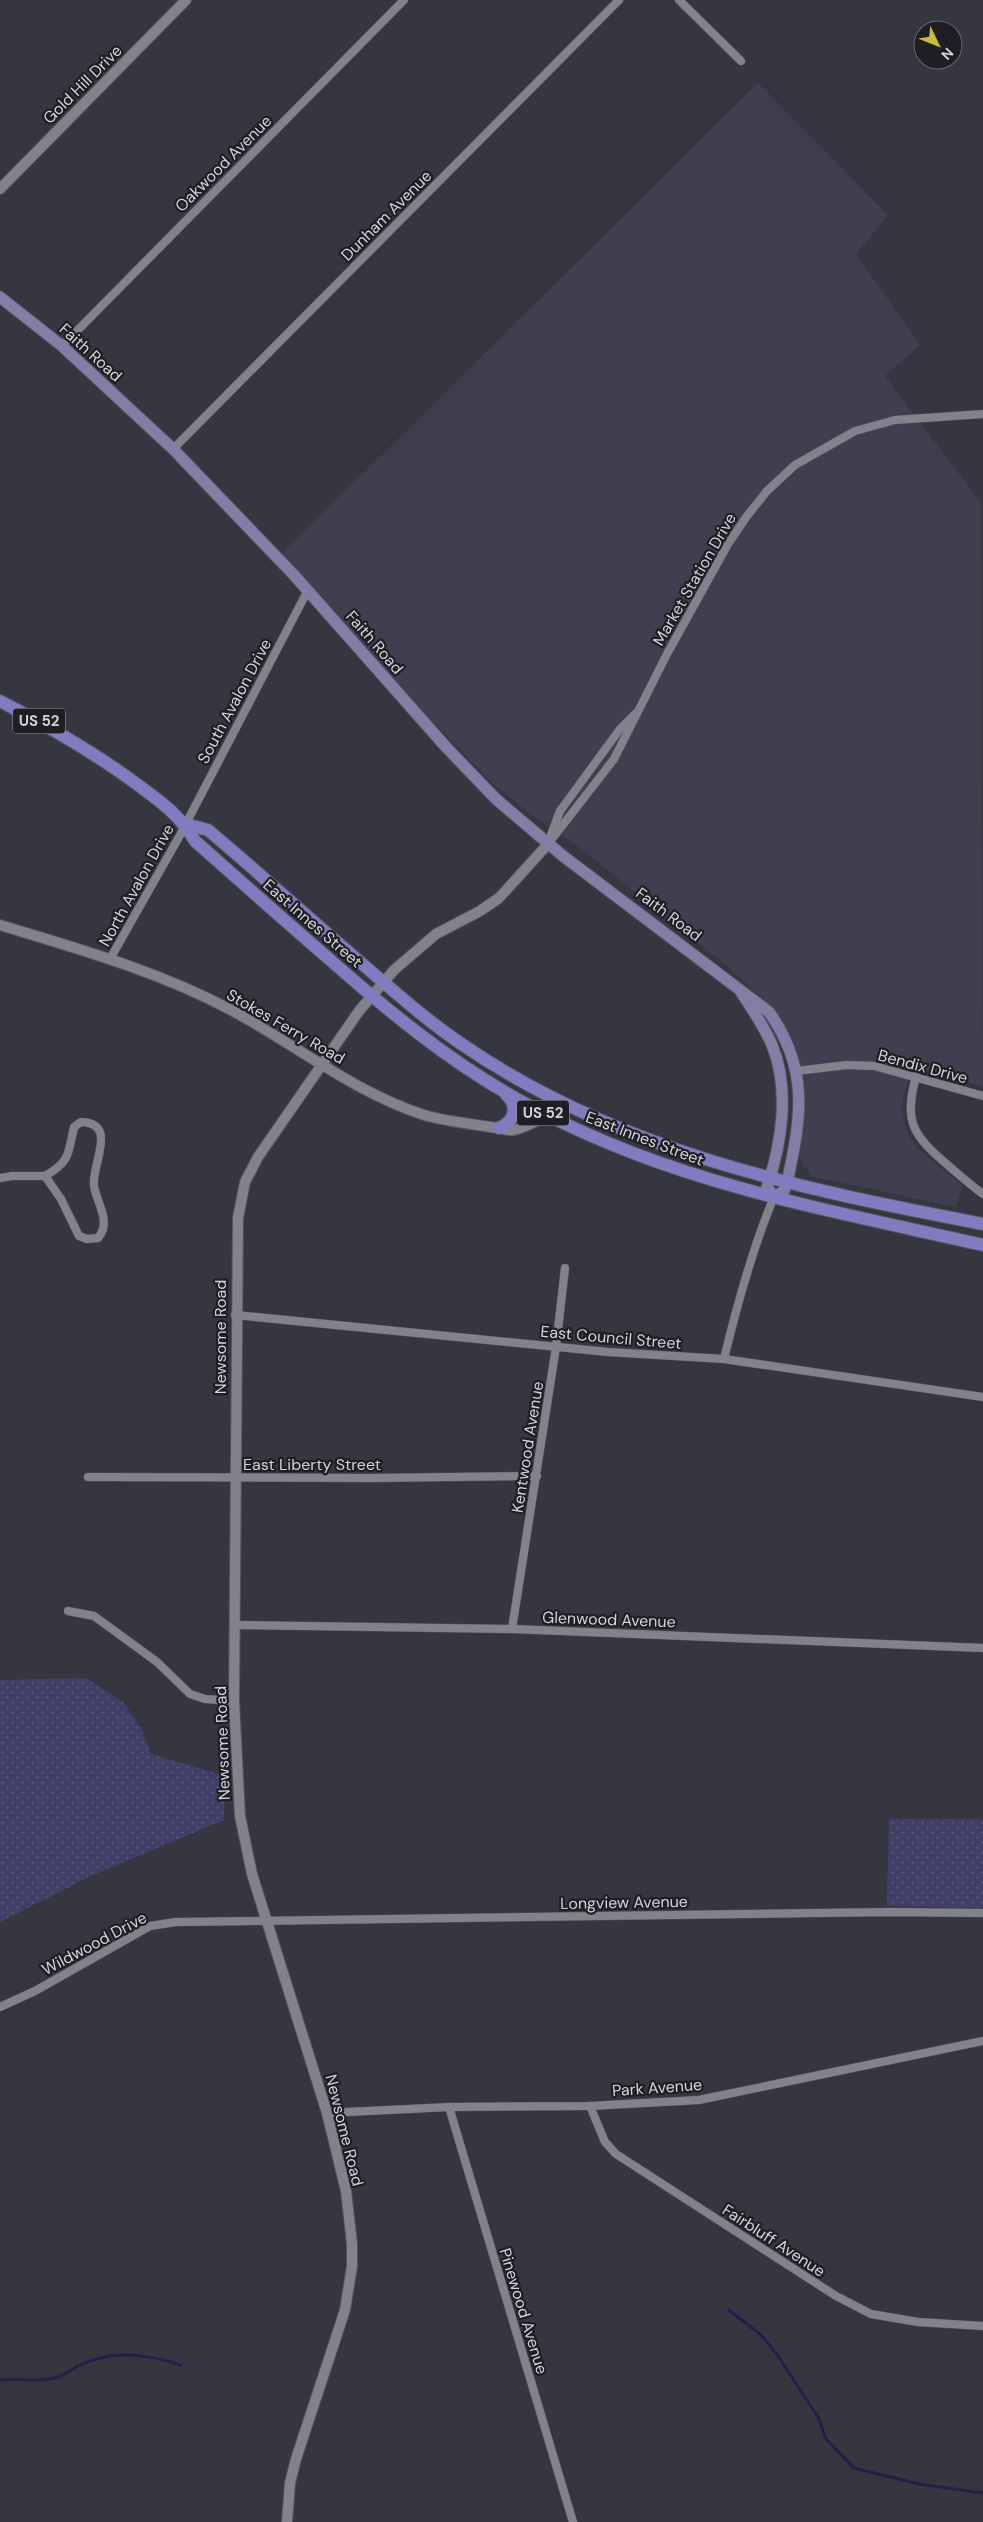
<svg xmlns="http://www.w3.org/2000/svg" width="983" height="2522" viewBox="0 0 983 2522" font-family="'DM Sans',sans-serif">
<defs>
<pattern id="grass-dots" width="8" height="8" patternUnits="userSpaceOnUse" patternTransform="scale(1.25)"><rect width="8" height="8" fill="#413e67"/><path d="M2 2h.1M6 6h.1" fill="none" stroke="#5c597c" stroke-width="1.8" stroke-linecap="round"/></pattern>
</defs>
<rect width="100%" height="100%" fill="#363640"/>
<path fill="#403f4f" d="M758,83L888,215L856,254L920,345L885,376L981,503L983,1087L913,1066L903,1097L902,1110L907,1132L917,1148L963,1186L956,1207L810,1176L811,1173L803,1166L800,1157L804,1116L776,1017L765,1001L733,971L583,850L529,813L492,783L394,681L282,554Z"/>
<g fill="url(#grass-dots)">
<path d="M86,1678L124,1703L141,1728L151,1754L219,1774L225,1783L224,1820L93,1875L0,1922V1680Z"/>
<path d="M889,1819H983V1908L887,1906Z"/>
</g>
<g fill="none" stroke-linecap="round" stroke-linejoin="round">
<g stroke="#241e4b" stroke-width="3">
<path d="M729,2310L761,2335L778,2356L818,2417L826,2439L854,2468L919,2484L983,2493"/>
<path d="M0,2380C19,2378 41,2383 58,2377C66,2374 73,2368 82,2364C115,2350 148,2354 181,2365"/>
</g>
<defs>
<g id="minor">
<path d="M679,0L741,61"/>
<path d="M62,346L404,0"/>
<path d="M173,449L619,0"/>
<path d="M550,838L560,811L620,729L635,714"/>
<path d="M548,844L614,759L667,654L728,544L747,516L767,491L795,465L855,431L895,420L983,414"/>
<path d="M110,959L179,837L308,590"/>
<path d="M796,1071L847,1065L874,1066L983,1096"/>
<path d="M916,1076C905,1119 910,1132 943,1161C956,1172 969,1184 983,1194"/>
<path d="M81,1122C119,1123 91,1165 94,1186C97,1204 112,1222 98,1238L87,1239L79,1236L61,1199L45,1176C71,1161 68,1153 74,1127Z"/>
<path d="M0,1178L12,1176H45"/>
<path d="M235,1315L608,1352L724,1359L983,1397"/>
<path d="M724,1359C737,1305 752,1249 774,1197"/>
<path d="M88,1477L373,1478L537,1476"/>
<path d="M68,1611L94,1616L157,1662L190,1694L205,1699L234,1701"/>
<path d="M235,1625L512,1629L983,1648"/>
<path d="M512,1629L556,1347L565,1268"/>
<path d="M0,2007L35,1991L150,1926L176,1922L890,1912L983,1913"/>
<path d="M590,2106L605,2142L616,2154L836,2296L871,2314L918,2322L983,2326"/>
<path d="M449,2107L573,2522"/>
<path d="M327,2113L449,2107L590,2106L699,2100L983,2041"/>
</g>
<g id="tertiary">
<path d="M0,189L186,0"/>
<path d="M0,925C79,949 158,971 231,1010C295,1044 353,1092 424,1115C448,1122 473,1124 498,1128C503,1129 507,1131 513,1130C528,1128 539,1115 556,1119"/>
<path d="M287,2522L290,2483L296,2459L345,2310L352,2266V2244L346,2191L327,2113L252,1874L240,1816L234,1701L238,1218L245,1182L258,1157L359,1011L394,970L436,934L480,911L499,898L548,844"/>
</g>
<path id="secondary" d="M0,297L62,346L173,449L293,574L446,747L496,799L563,856L769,1012C810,1070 801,1118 787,1183L784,1191L774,1197L767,1187C782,1143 790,1089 772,1045C764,1026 752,1009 741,992"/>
<g id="primary">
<path d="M0,701C48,726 94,752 138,785C161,802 180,815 195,841C239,880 283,919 328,958C387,1010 447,1060 517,1099C665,1182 820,1208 983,1245"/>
<path d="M185,824L208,830C257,871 304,914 353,956C388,986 422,1017 460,1043C616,1151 800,1189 983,1224"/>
<path d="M499,1128C515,1121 519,1107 506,1094"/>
</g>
</defs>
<use href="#minor" stroke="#54545d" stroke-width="9"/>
<use href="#tertiary" stroke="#54545d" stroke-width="12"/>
<use href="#secondary" stroke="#54545d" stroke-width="13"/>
<use href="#primary" stroke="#54545d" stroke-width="14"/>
<use href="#minor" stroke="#82828d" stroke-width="8"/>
<use href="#tertiary" stroke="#82828d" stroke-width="10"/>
<use href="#secondary" stroke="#827ea6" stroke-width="11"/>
<use href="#primary" stroke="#817bbf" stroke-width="12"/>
</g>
<g text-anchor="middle" stroke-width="4.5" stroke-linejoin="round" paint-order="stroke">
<g fill="#1e1e23" stroke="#9d9da3" stroke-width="1">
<rect x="13" y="708.5" width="52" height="25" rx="4"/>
<rect x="517" y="1100.5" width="52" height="25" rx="4"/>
</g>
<g font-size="15" font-weight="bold" fill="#d3d3da">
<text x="39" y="726">US 52</text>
<text x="543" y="1118">US 52</text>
</g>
<g font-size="16" fill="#d3d3da" stroke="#1e1e23">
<text transform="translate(82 84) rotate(-45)" y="6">Gold Hill Drive</text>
<text transform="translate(223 163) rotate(-45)" y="6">Oakwood Avenue</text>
<text transform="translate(386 215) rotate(-45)" y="6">Dunham Avenue</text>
<text transform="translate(91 352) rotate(42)" y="6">Faith Road</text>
<text transform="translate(694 579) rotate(-60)" y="6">Market Station Drive</text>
<text transform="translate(375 642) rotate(49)" y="6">Faith Road</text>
<text transform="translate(234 701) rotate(-62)" y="6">South Avalon Drive</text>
<text transform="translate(136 885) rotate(-61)" y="6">North Avalon Drive</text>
<text transform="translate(669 914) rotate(37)" y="6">Faith Road</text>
<text transform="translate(313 923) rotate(41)" y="6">East Innes Street</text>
<text transform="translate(286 1026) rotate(30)" y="6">Stokes Ferry Road</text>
<text transform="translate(923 1066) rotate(15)" y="6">Bendix Drive</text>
<text transform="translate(645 1138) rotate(21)" y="6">East Innes Street</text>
<text transform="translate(220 1337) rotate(-90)" y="6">Newsome Road</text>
<text transform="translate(611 1337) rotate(5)" y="6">East Council Street</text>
<text transform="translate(527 1447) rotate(-81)" y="6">Kentwood Avenue</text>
<text x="312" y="1470">East Liberty Street</text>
<text transform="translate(609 1619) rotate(2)" y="6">Glenwood Avenue</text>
<text transform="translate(222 1743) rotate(-92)" y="6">Newsome Road</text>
<text transform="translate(624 1902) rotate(-1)" y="6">Longview Avenue</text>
<text transform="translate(94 1943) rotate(-28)" y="6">Wildwood Drive</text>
<text transform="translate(657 2087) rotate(-4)" y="6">Park Avenue</text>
<text transform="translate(345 2130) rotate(76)" y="6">Newsome Road</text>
<text transform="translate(774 2240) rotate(33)" y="6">Fairbluff Avenue</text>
<text transform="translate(524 2311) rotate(73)" y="6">Pinewood Avenue</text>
</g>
</g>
<g transform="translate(938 45) rotate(133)"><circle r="24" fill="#1e1e23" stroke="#66666c"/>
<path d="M0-4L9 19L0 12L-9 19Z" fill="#c5bc3d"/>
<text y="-8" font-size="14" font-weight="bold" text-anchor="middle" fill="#d3d3da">N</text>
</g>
</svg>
